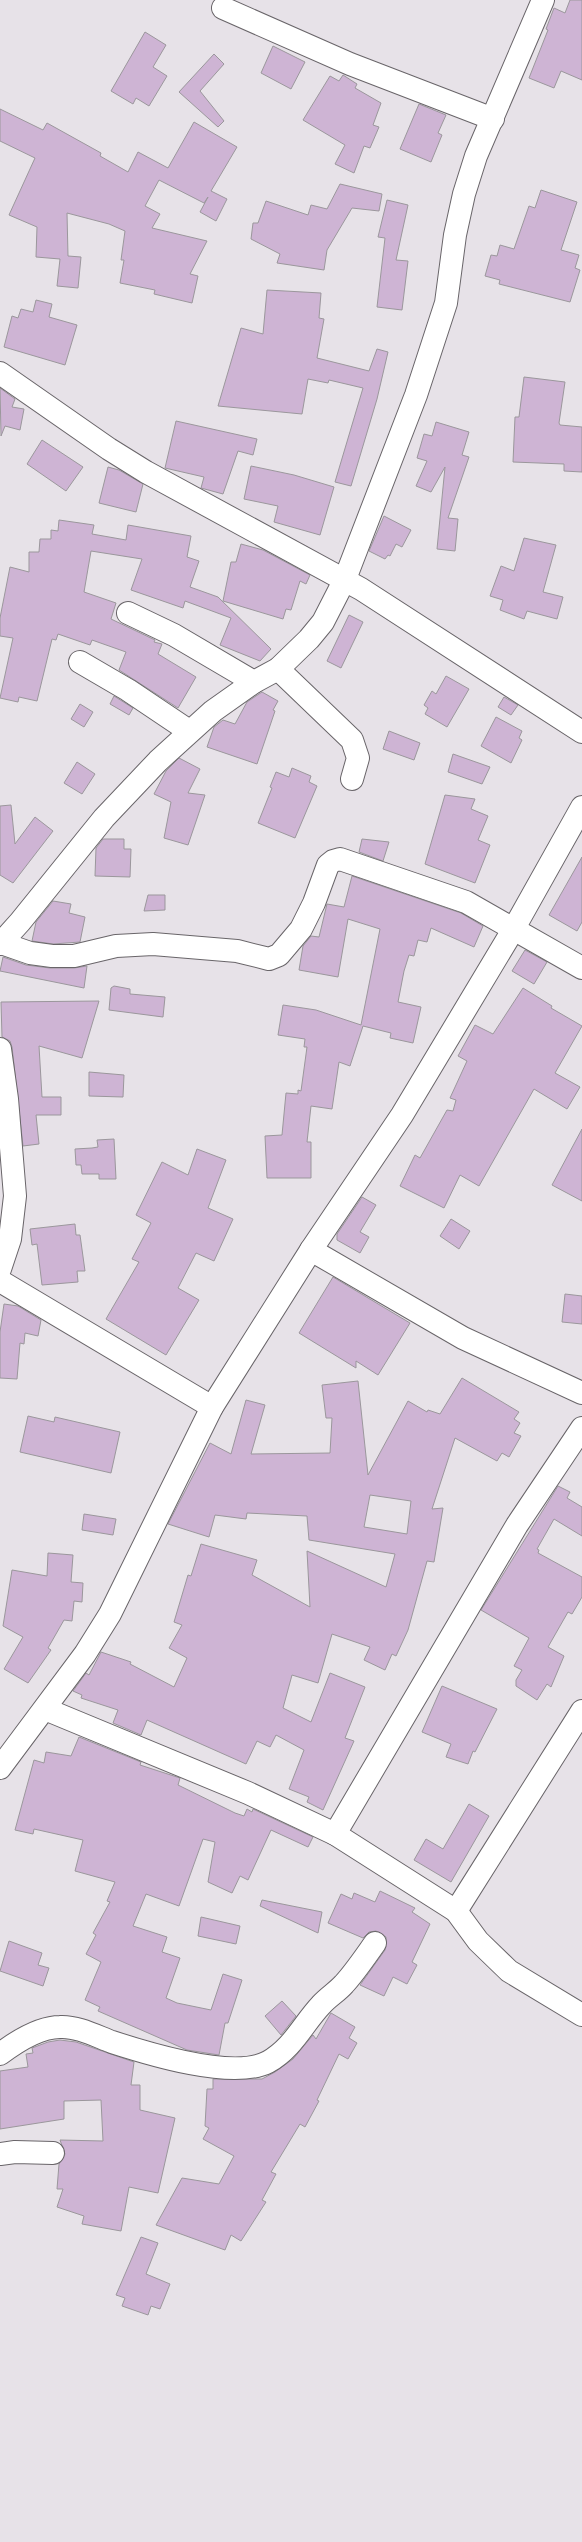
<svg xmlns="http://www.w3.org/2000/svg" width="582" height="2542" viewBox="0 0 582 2542" font-family="Inter,sans-serif">
<rect width="100%" height="100%" fill="#e7e2e8"/>
<g fill="#ceb4d4" stroke="#9b979c" fill-rule="evenodd">
<path d="M570,0H582V80L561,71L554,88L529,78L548,30L546,29L554,8L565,13Z"/>
<path d="M145,32L166,45L153,67L167,76L149,106L136,98L133,104L111,91Z"/>
<path d="M273,46L305,62L291,89L261,73Z"/>
<path d="M214,54L224,64L200,91L224,121L218,127L179,92Z"/>
<path d="M343,75L357,84L355,88L381,103L373,125L379,127L370,148L364,146L354,173L335,164L345,145L303,120L330,76L339,81Z"/>
<path d="M419,104L446,115L438,133L442,135L431,162L400,149Z"/>
<path d="M0,109L43,130L47,123L101,153L100,156L128,172L138,152L168,168L194,122L237,147L211,191L227,199L216,221L200,212L208,197L204,203L159,180L145,206L160,214L152,228L207,241L190,274L198,276L192,303L154,294L155,290L120,283L124,260H121L125,231L109,224L67,213L68,256L81,257L78,288L57,286L60,259L36,257L37,227L9,215L35,158L0,141Z"/>
<path d="M340,184L382,194L379,211L352,208L327,250L324,270L277,263L280,254L251,239L253,223H258L266,201L308,215L311,205L327,209Z"/>
<path d="M541,190L577,202L561,250L579,255L575,268L580,270L570,302L499,284L500,280L485,276L491,255L497,256L500,245L514,249L529,206L535,208Z"/>
<path d="M387,200L408,205L396,260L408,261L402,310L377,307L385,238L378,237Z"/>
<path d="M267,290L321,293L319,318L324,319L317,358L369,371L377,349L388,352L377,399L351,486L335,482L363,388L329,380L328,383L308,379L302,414L218,406L241,328L263,334Z"/>
<path d="M36,300L52,304L49,317L77,325L65,365L4,347L12,316L18,318L21,309L33,312Z"/>
<path d="M524,377L565,382L559,423L560,425L582,427V472L564,471V464L513,462L515,417H519Z"/>
<path d="M0,388L15,399L12,407L24,409L20,430L5,426L1,436Z"/>
<path d="M176,421L257,439L253,455L238,451L223,494L201,488L204,477L165,468Z"/>
<path d="M436,422L469,432L462,455L469,457L448,518L458,519L455,551L437,549L445,467L431,492L416,486L427,461L417,458L424,434L432,436Z"/>
<path d="M42,440L83,467L66,491L27,464Z"/>
<path d="M251,466L294,475L334,487L320,535L274,522L278,506L244,499Z"/>
<path d="M108,467L119,470L143,484L136,512L99,503Z"/>
<path d="M384,516L411,530L402,547L396,544L390,556L388,555L385,559L369,551Z"/>
<path d="M59,520L94,525L92,534L126,540L128,525L191,536L187,557L199,561L190,587L218,597L271,649L260,661L220,645L231,618L185,601L183,608L131,590L142,559L91,551L84,592L116,603L111,619L155,640L154,642L162,644L158,654L196,677L178,708L119,670L126,652L92,640L90,645L58,634L56,640L52,639L37,701L19,697L18,702L0,698L13,638L0,636V618L10,567L29,572V552H39L40,539H51V530L58,531Z"/>
<path d="M524,538L556,545L543,592L563,597L557,619L527,611L524,619L500,610L503,600L490,596L501,566L514,571Z"/>
<path d="M241,544L263,550L310,575L306,584L300,581L291,610L286,609L283,619L223,601L231,562H236Z"/>
<path d="M349,615L363,622L341,668L327,661Z"/>
<path d="M446,676L469,689L447,727L425,714L428,708L424,705L432,691L436,694Z"/>
<path d="M262,692L278,701L273,710L275,711L257,764L207,747L214,727L223,720L235,724L247,702Z"/>
<path d="M114,696L133,708L129,715L110,704Z"/>
<path d="M504,697L518,705L511,715L498,707Z"/>
<path d="M80,704L93,712L84,727L71,719Z"/>
<path d="M496,717L522,731L519,738L522,740L511,763L481,746Z"/>
<path d="M389,731L420,743L414,760L383,749Z"/>
<path d="M453,754L490,767L482,784L448,772Z"/>
<path d="M179,758L200,769L188,793L205,795L188,845L164,838L171,802L154,794L166,771Z"/>
<path d="M77,762L95,774L82,794L64,783Z"/>
<path d="M292,768L311,776L309,782L317,786L295,838L258,823L272,788L270,787L276,772L289,777Z"/>
<path d="M445,795L475,799L471,809L488,816L478,840L490,845L475,883L425,864Z"/>
<path d="M11,805L15,844L35,817L53,831L13,883L0,875V806Z"/>
<path d="M103,839H124V849H131L130,877L95,876L96,848Z"/>
<path d="M362,839L389,842L383,861L359,852Z"/>
<path d="M582,857V922L577,931L549,915Z"/>
<path d="M352,876L461,913L483,926L474,947L431,928L427,942L418,940L414,956L409,955L404,971L398,1002L421,1007L413,1043L390,1038L391,1033L363,1026L350,1066L339,1062L332,1109L311,1106L307,1142H311V1178H267L265,1136L282,1135L286,1093L298,1094V1090L301,1091L307,1047H304L305,1039L278,1035L283,1005L316,1010L361,1025L380,929L348,919L338,977L299,970L303,946L311,936L319,937L327,904L344,907Z"/>
<path d="M148,895H165V910L144,911Z"/>
<path d="M53,901L71,904L69,913L85,917L80,942L53,944L32,941L36,922Z"/>
<path d="M525,950L547,962L534,984L512,971Z"/>
<path d="M3,957L26,965L50,968H74L87,966L84,988L0,971Z"/>
<path d="M114,986L130,989V994L165,997L163,1017L109,1010L111,988Z"/>
<path d="M523,988L552,1006L551,1008L582,1026L555,1073L580,1087L567,1109L534,1089L479,1186L460,1175L444,1208L400,1186L415,1155L420,1158L447,1110L453,1111L456,1100L450,1098L467,1061L458,1056L475,1025L493,1034Z"/>
<path d="M99,1001L82,1058L39,1046L42,1097H61V1115H36L39,1144L23,1146L12,1047L10,1041L2,1037L1,1002Z"/>
<path d="M89,1072L124,1075L123,1097L89,1096Z"/>
<path d="M582,1129V1201L552,1185Z"/>
<path d="M114,1139L116,1179H99V1174H82L81,1165H76L75,1149L92,1148L98,1147L97,1140Z"/>
<path d="M197,1149L226,1160L208,1208L233,1219L214,1261L196,1253L178,1288L199,1300L166,1355L106,1319L139,1262L132,1259L151,1223L136,1215L162,1162L188,1175Z"/>
<path d="M362,1197L376,1205L360,1232L369,1237L360,1253L337,1240V1234Z"/>
<path d="M451,1219L470,1231L459,1249L440,1236Z"/>
<path d="M75,1224L76,1235H80L85,1271H77L78,1282L42,1285L37,1244L32,1245L30,1229Z"/>
<path d="M333,1277L410,1323L378,1375L356,1361V1368L299,1333Z"/>
<path d="M565,1294L582,1296V1324L562,1322Z"/>
<path d="M4,1304L18,1306L41,1320L38,1336L25,1333L24,1344L20,1343L17,1379L0,1378V1332Z"/>
<path d="M462,1378L519,1412L514,1419L520,1423L514,1433L521,1436L509,1457L502,1453L497,1461L455,1438L432,1509L443,1508L434,1562L427,1561L408,1630L396,1656L392,1654L385,1670L364,1660L370,1647L332,1634L318,1683L292,1675L283,1708L311,1722L330,1673L365,1687L345,1738L354,1741L323,1810L307,1802L309,1797L289,1789L304,1750L276,1735L270,1747L257,1741L246,1764L147,1720L141,1735L113,1723L118,1710L81,1698L82,1695L73,1691L86,1673L89,1675L101,1652L131,1662L130,1664L174,1687L187,1658L169,1648L182,1625L174,1622L188,1575L191,1576L201,1544L257,1560L252,1575L310,1607L307,1551L386,1587L395,1554L309,1540L307,1516L247,1513L246,1519L215,1515L209,1537L168,1524L210,1443L231,1454L246,1400L265,1405L251,1454L330,1453L332,1418H326L322,1385L358,1381L368,1475L408,1401L427,1412L428,1410L440,1414ZM370,1495L411,1501L407,1534L364,1527Z"/>
<path d="M28,1416L54,1422L55,1417L120,1432L111,1473L20,1452Z"/>
<path d="M558,1486L570,1492L567,1498L582,1507V1536L554,1519L537,1549L539,1550L538,1553L582,1577V1597L572,1614L568,1612L548,1647L564,1656L551,1687L547,1684L537,1700L516,1686V1680L522,1670L514,1666L529,1638L481,1610Z"/>
<path d="M84,1514L116,1519L113,1535L82,1530Z"/>
<path d="M48,1553L73,1555L71,1582L83,1583L82,1602L74,1601L72,1621L64,1620L48,1648L51,1650L28,1683L4,1669L23,1637L3,1626L12,1570L47,1576Z"/>
<path d="M442,1686L497,1709L475,1752L473,1751L468,1764L446,1757L451,1744L422,1732Z"/>
<path d="M79,1737L141,1762L140,1765L180,1778L178,1785L235,1813L244,1816L247,1809L252,1812L253,1809L313,1837L308,1847L271,1830L248,1880L240,1876L232,1893L208,1882L215,1842L203,1839L179,1906L146,1894L133,1926L167,1937L162,1952L180,1958L166,1998L177,2003L211,2010L223,1974L242,1980L228,2023H225L219,2055L187,2050L98,2011L100,2007L85,2000L101,1962L86,1954L96,1935L93,1933L110,1902L107,1901L115,1882L75,1871L83,1840L34,1829L33,1834L15,1830L34,1760L44,1763L46,1752L71,1756Z"/>
<path d="M469,1804L489,1816L451,1882L414,1860L426,1839L443,1849Z"/>
<path d="M380,1891L415,1908L412,1912L430,1924L412,1962L417,1965L407,1984L393,1977L384,1996L360,1985L385,1950L386,1937L376,1931L369,1932L363,1938L328,1923L341,1894L352,1899L354,1893L375,1902Z"/>
<path d="M262,1900L322,1912L318,1933L260,1906Z"/>
<path d="M201,1917L240,1926L236,1944L198,1936Z"/>
<path d="M9,1941L42,1953L38,1965L49,1968L43,1986L0,1971Z"/>
<path d="M282,2001L296,2016L281,2035L265,2016Z"/>
<path d="M331,2013L355,2027L349,2038L357,2043L348,2059L339,2054L317,2100L319,2101L305,2127L300,2124L271,2172L276,2174L262,2200L266,2202L241,2241L231,2235L225,2250L156,2225L182,2178L219,2184L234,2156L203,2139L209,2128L205,2126L207,2089H213V2079H262L275,2072L293,2059L313,2035L316,2039Z"/>
<path d="M60,2040L76,2042L134,2062L131,2085H140V2110L175,2118L158,2193L129,2187L121,2231L82,2224L84,2216L57,2207L63,2189H57L59,2164L65,2154L60,2140L103,2141L101,2100L64,2101V2119L0,2129V2071L28,2067L26,2054L33,2053L32,2048L48,2042Z"/>
<path d="M141,2237L158,2243L146,2274L170,2284L160,2309L151,2306L148,2315L122,2306L125,2298L116,2295Z"/>
</g>
<g fill="none" stroke-linecap="round" stroke-linejoin="round">
<defs>
<g id="minor">
<path d="M223,8L350,64L493,119"/>
<path d="M0,373L109,449L146,472L361,589L582,732"/>
<path d="M128,613L174,635L254,682"/>
<path d="M80,662L128,690L189,731"/>
<path d="M278,669L352,740L358,758L352,779"/>
<path d="M1,943L30,953L52,956H74L116,946L153,944L237,951L269,959L279,955L301,929L314,903L328,865L333,861L340,859L466,902L582,968"/>
<path d="M0,944L20,922L104,818L158,761L213,711L254,682L278,669L309,639L323,622L345,579L416,395L446,303L455,235L464,194L476,156L543,0"/>
<path d="M0,1049L7,1099L15,1196L10,1239L0,1269"/>
<path d="M311,1250L463,1338L582,1393"/>
<path d="M0,1281L212,1407"/>
<path d="M45,1709L248,1793L335,1834L456,1911L478,1941L509,1971L582,2015"/>
<path d="M0,1768L85,1654L110,1614L212,1407L311,1250L402,1115L513,930L582,807"/>
<path d="M335,1834L517,1525L582,1428"/>
<path d="M456,1911L582,1711"/>
<path d="M0,2054C16,2042 39,2027 60,2027C77,2026 96,2036 112,2042C149,2054 233,2080 268,2062C293,2048 303,2024 321,2005C328,1997 337,1992 344,1984C355,1972 365,1957 375,1943"/>
<path d="M0,2154L15,2152L53,2153"/>
</g>
</defs>
<use href="#minor" stroke="#696569" stroke-width="24"/>
<use href="#minor" stroke="#fff" stroke-width="22"/>
</g>
</svg>
